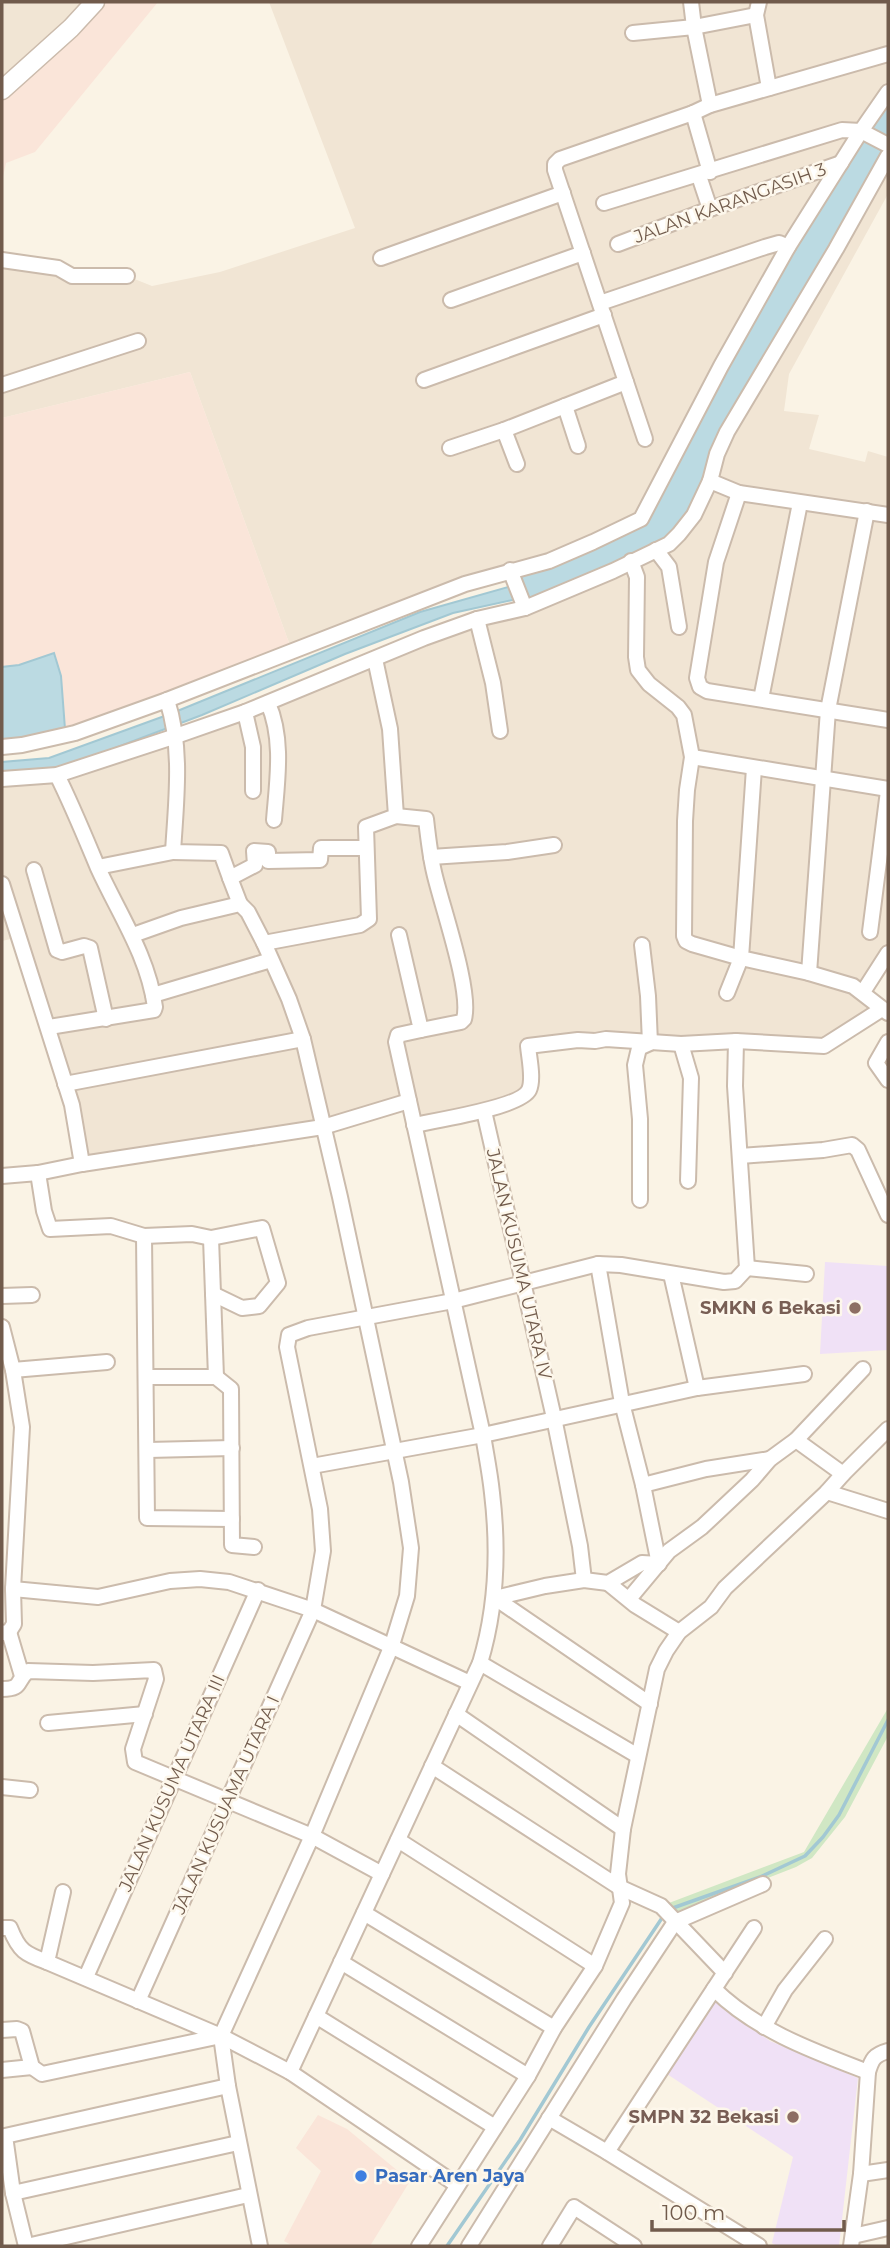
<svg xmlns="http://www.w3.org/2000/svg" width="890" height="2248" viewBox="0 0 890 2248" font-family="Montserrat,sans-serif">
<rect width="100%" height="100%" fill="#faf3e5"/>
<g fill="#f1e5d4">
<path d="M2,2H95L2,90Z"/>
<path d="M269,2H888V92L641,519L593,542L292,651L190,372L2,418V260L127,276L152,286L220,272L355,228Z"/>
<path d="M888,156V194L789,374L784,411L819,415L809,449L865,462L868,451L888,457V953L863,991L882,1009L824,1046L736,1041L529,1046L528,1093L414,1125L409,1102L323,1127L82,1164L19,937L2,941V779L57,775L510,613L717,454Z"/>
</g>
<g fill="#fae5d9">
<path d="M95,2H158L35,152L6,163L2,181V90Z"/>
<path d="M190,372L292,651L82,730L65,729L61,676L54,654L19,665L2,667V418Z"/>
<path d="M318,2115L347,2129L410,2181L370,2246H293L284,2241L321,2171L296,2148Z"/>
</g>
<g fill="#f0e1f6">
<path d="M825,1262L888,1266V1350L820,1354Z"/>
<path d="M714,2001L770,2041L858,2078L839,2246H777L772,2243L793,2157L667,2074Z"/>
</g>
<path fill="#d0e7c4" d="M888,1708V1736L845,1817L812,1858L796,1867L670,1916L661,1906L804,1852Z"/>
<g fill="#bbdae2" stroke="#a2c8d3" stroke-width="2">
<path d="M888,92V156L805,301L679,534L525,608L510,570L641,519L730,350Z"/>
<path d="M512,586L517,599L453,613L345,654L202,715L86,759L51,771L2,773V762L49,758L170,714L420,612Z"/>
<path d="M54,653L61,676L65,729L2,747V667L19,665Z"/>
</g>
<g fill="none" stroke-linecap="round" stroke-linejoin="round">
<g stroke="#a2c8d3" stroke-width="3.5">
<path d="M670,1909L760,1877L805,1856L823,1837L839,1815L888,1720"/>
<path d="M447,2246L520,2140L589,2027L664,1915"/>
</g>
<defs>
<g id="minor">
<path d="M691,2L694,27L710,105"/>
<path d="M759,2L756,15L769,88"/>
<path d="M633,33L694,27L756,15"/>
<path d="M693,113L710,172"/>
<path d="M699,176L710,209"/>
<path d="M604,203L842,130L861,131L888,145"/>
<path d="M618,244L710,209L841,163"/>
<path d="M381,258L563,193"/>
<path d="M2,260L58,268L72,276H127"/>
<path d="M451,300L583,253"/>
<path d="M600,303L765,247L779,243L788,247"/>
<path d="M424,380L604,315"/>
<path d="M626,382L645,439"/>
<path d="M2,385L138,341"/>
<path d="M565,406L578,446"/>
<path d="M504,430L517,464"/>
<path d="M450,448L504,430L626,382L555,170V164L560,159L693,113L710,105L888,54"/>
<path d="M710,481L739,493L888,515"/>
<path d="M739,493L716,562L697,678L700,687L707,691L888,720"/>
<path d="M656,550L669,567L679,627"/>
<path d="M631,561L637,577L636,657L638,670L649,684L678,707L684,715L692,757L687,790L685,821L684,936L686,941L692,944L741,958L727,993"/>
<path d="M510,570L525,608"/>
<path d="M477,619L493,683L500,731"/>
<path d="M761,699L800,503"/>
<path d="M167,700C183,749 176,801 173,852L221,853L230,878"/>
<path d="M268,703C284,739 277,782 274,820"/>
<path d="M245,712L253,747V791"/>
<path d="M2,747L22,745L75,733L167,700L465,584L549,561L593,542L641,519L721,366L788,247L861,131L888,92"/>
<path d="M692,757L888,789"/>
<path d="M754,768L741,958L809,973L853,986L888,1013"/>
<path d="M2,779L57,775L176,736L245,712L424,638L477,619L525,608L613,571L669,544L679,534L694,515L710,481L717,454L727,432L836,249L888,156"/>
<path d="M396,816L426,819C428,837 430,855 434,872C441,904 472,991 464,1019L461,1022L421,1030"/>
<path d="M431,857L507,852L554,845"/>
<path d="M98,867L173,852"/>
<path d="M34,870L57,950L62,952L84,946L90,948L106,1019"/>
<path d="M2,884L72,1105L82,1164"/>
<path d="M240,904L230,878L255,865L254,851L268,852V861L320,860L321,848H366"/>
<path d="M870,932L888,791"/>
<path d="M133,935L181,918L240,904L248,912L264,943L289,999L303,1039L340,1197L401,1482L411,1548L407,1596L392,1645L312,1836L221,2036L228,2086L260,2246"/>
<path d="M264,943L360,925L369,919L366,827L396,816L390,729L375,659"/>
<path d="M809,973L828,710L867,511"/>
<path d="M863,992L888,953"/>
<path d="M153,995L271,960"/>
<path d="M49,1027L154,1010L155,1007C148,956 119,914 98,868C85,837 72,805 57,775"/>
<path d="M888,1042L876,1063L888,1080"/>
<path d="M681,1044L691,1078L688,1181"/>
<path d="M65,1084L303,1039"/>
<path d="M484,1111L554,1418L580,1546L584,1580"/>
<path d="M414,1125C434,1121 521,1107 529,1090C534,1079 529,1058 528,1046L578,1040L595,1041L606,1039L681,1044L736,1041L824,1046L882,1009"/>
<path d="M740,1156L823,1150L852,1145L858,1150L888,1215"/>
<path d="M38,1173L44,1211L50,1229L111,1226L144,1236L192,1234L211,1238L262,1228L278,1283L259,1306L242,1308L213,1294"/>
<path d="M2,1176L38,1173L82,1164L323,1127L409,1101"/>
<path d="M640,1200V1119L635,1065L639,1048L650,1043L648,996L642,945"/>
<path d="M144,1236L147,1518L232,1519"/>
<path d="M211,1238L216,1377"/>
<path d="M747,1268L806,1274"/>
<path d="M671,1274L697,1388"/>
<path d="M2,1296L32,1295"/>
<path d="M2,1327L13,1370L22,1427L13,1589L14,1624L9,1632L2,1633"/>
<path d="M13,1370L107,1362"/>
<path d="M146,1377H216L231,1389L232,1545L254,1547"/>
<path d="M796,1440L843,1474"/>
<path d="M148,1450L232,1448"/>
<path d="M312,1466L483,1435L697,1388L804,1374"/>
<path d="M643,1485L706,1469L770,1459"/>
<path d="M827,1492L888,1511"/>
<path d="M608,1583L635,1605L679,1632"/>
<path d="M13,1589L98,1597L170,1581L200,1579L229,1582L313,1610L470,1683"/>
<path d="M495,1598L545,1586L584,1580L608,1583L642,1563L659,1564L643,1485L622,1403L598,1264"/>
<path d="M495,1598L650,1704"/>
<path d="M629,1599L669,1551L702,1527L752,1480L770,1459L796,1440L863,1369"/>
<path d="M9,1632L22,1676"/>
<path d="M480,1663L638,1756"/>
<path d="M2,1689C23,1689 15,1682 28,1671L93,1673L154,1670L156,1679L133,1749L135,1762L312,1836L382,1874"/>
<path d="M456,1714L623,1829"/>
<path d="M48,1723L145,1714"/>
<path d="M432,1766L619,1887L661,1906L725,1973"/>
<path d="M2,1787L30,1790"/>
<path d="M398,1840L595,1966"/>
<path d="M63,1892L47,1962L221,2036L290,2072L457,2185"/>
<path d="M364,1913L554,2028"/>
<path d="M2,1928H10C19,1951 25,1954 47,1962"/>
<path d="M341,1962L528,2076"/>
<path d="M86,1977L258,1590"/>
<path d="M714,1989C757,2031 813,2051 868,2072"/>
<path d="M138,2001L313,1610L323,1551L320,1509L287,1347L289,1335L308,1328L453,1301L598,1264L621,1265L724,1282L735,1281L747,1268L735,1086L736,1041"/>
<path d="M316,2016L495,2127"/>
<path d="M764,2027L785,1990L825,1939"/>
<path d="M2,2030L17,2029L22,2031L32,2067L42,2074L221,2036"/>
<path d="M2,2070L32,2067"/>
<path d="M290,2072L480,1663C497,1607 499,1552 492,1493C490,1473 486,1454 483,1435L396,1042L398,1035L421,1030L399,935"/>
<path d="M549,2118L607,2152L759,2246"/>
<path d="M607,2152L754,1928"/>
<path d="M861,2174L888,2170"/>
<path d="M13,2193L238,2143"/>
<path d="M853,2236L888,2228"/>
<path d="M26,2246L13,2193L5,2136L228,2086"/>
<path d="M27,2246L248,2195"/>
<path d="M419,2246L528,2076L554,2028L595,1966L622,1903L618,1874L623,1829L657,1669L666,1651L679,1632L711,1607L725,1588L827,1492L843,1474L888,1429"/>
<path d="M469,2246L624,1999L675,1922L763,1884"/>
<path d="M550,2246L574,2207L634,2246"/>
<path d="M851,2246L861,2174L868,2072C872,2059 874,2055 888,2051"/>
</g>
<path id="tertiary" d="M2,90L71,28L95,2"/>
</defs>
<use href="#minor" stroke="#cbbbac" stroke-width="18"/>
<use href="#tertiary" stroke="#cbbbac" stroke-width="21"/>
<use href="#minor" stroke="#fff" stroke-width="14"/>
<use href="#tertiary" stroke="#fff" stroke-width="18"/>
</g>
<g fill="#8d6e63" stroke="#fdf7eb" stroke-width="2.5">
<circle cx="855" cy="1308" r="7"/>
<circle cx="793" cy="2117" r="7"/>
</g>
<circle fill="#3f7fe0" stroke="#fdf7eb" stroke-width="2.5" cx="361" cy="2176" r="7"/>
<g text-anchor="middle" stroke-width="5" stroke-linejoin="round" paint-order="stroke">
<g font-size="18" fill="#715b4c" stroke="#fdf7eb">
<text transform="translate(730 203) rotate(-20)" y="6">JALAN KARANGASIH 3</text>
<text transform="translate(519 1264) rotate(77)" y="6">JALAN KUSUMA UTARA IV</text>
<text transform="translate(172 1783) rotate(-66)" y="6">JALAN KUSUMA UTARA III</text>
<text transform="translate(226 1805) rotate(-66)" y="6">JALAN KUSUAMA UTARA I</text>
</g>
<g font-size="18" font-weight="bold" fill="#785e54" stroke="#fdf7eb" text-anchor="end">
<text x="841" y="1314">SMKN 6 Bekasi</text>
<text x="779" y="2123">SMPN 32 Bekasi</text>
</g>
<g font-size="18" font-weight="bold" fill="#366cbe" stroke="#fdf7eb" text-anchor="start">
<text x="375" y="2182">Pasar Aren Jaya</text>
</g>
</g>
<rect width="890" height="2248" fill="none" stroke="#715b4c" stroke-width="7"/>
<path d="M652 2220v10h192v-10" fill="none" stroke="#715b4c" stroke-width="3.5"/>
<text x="662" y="2220" font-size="21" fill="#715b4c" stroke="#fdf7eb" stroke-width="5" paint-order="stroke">100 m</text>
</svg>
